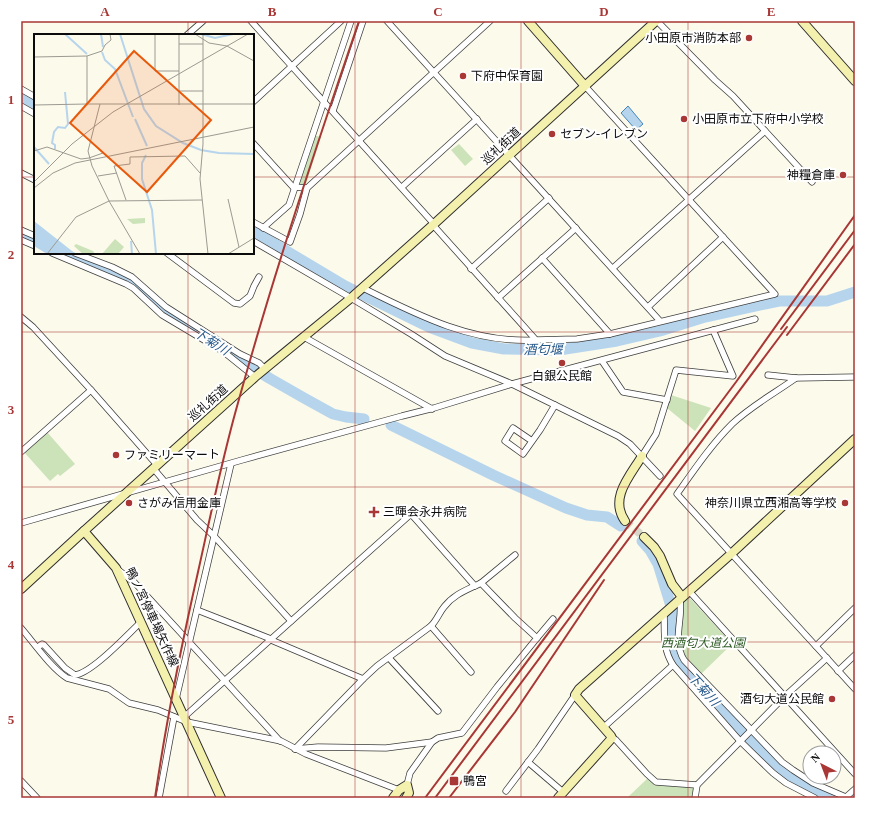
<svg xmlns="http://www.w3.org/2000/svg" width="876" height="819" viewBox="0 0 876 819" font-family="'Times New Roman','Noto Sans JP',serif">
<rect width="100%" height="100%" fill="#fcfaeb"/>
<g fill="#cce2b9">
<path d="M313,135L321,137L305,187L295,186Z"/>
<path d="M459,144L473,159L465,166L451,150Z"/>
<path d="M671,395L711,408L695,431L667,408Z"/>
<path d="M47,432L75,464L60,476L58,474L50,481L24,452Z"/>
<path d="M688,596L732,644L701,674L685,656L680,643L683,599Z"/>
<path d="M648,778L694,787L692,798H627Z"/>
</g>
<path fill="#b6d5ed" stroke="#4685bb" d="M628,106L643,124L636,130L621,113Z"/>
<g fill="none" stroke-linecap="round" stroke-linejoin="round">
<g stroke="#b6d5ed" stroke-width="11">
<path d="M21,96L35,104"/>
<path d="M253,231L345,286L429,327L472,343L504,349L559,350L617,341L660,331L705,317L779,301H827L855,292"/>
<path d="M21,235L35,241"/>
<path d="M64,253L124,278L136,286L151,301L169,315L269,378L304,398L333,414L346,417L364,419"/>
<path d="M391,425L493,475L566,508L587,515L607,517L621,526"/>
<path d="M642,541L650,550L658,564L670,603L673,613L671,641L673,650L678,660L758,749L773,764L788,777L806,788L829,798"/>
</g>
<path stroke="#d8d6c9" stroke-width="8" stroke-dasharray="8 4" stroke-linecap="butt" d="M625,521L644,537"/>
<defs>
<g id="street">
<path d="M251,21L434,224"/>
<path d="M387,21L660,321"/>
<path d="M657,21L715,80L733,96L812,182"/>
<path d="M187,35L203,21"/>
<path d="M21,89L35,97"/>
<path d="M253,102L341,21"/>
<path d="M21,106L35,114"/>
<path d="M333,111L363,21"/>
<path d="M253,143L293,187L307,188"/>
<path d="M21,173L35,180"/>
<path d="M402,187L477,119"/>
<path d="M253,222L290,242L300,214L307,188L490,21"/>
<path d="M433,225L536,340L577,339L610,334L775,294L585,86"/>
<path d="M263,228L289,205L351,21"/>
<path d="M21,230L35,236"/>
<path d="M21,240L35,246"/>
<path d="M253,241L351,298L411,334L445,356L512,384L618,436L630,444L660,476"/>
<path d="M52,253L126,284L133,288L162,315L224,352L255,377"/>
<path d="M75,253L112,267L132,277L166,307L240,354L259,363L265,369"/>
<path d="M167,253L234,303L240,304L250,296L254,286L259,277"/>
<path d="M542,258L610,334"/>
<path d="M613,268L765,131"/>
<path d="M471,269L549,198"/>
<path d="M363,288C417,315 474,344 536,340"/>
<path d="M498,298L576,228"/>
<path d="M648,307L723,237"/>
<path d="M21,317L33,327L91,390L157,465"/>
<path d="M304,337L432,409"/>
<path d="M602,361L623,392L667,400"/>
<path d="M768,375L796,378L855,377"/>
<path d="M796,378C775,393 751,406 732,424C711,445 694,470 677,494L855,689"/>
<path d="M532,441L513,428L505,441L523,454L540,430L555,405"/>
<path d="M21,452L91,390"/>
<path d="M642,456L656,434L676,370L733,376L713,330"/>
<path d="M153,468L197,520L214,536L291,621"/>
<path d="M21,523L242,460L402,416L434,408L512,384L755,319"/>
<path d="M117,569L135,583L280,741"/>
<path d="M481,583L515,555"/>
<path d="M689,591L855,774"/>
<path d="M680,600C683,620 672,640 684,660L782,762L793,770L813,783L848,798"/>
<path d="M197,610L271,639"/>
<path d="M664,613C665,632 662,648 673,665L740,741L773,773L786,783L815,798"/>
<path d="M431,626L471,672"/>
<path d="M21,628C34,643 51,668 67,678L109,689L129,703L158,710L187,722L281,741L306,754L399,790"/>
<path d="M537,638L553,619"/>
<path d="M271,640L363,679L377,666L431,626C437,620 439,613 444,607C454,594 467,590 481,583L515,618L537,638L497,687L462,733L438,738L432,742L386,748L318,747L295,749"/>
<path d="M816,646L855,608"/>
<path d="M38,647L42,644L44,645L65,668L75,675C92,673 127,635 141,622"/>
<path d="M389,658L438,711"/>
<path d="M838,671L855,655"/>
<path d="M176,699L231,464"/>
<path d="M184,717L411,514L475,586"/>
<path d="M604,727L673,665"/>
<path d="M612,738L616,740L647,774L656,782L697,785"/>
<path d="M295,749L363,679"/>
<path d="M528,762L563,792"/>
<path d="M21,781L37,798"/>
<path d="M407,785L410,773L432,742"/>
<path d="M506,791L538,749L575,695"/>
<path d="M846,797L855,789"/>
<path d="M159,798L174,717"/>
<path d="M695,798L697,785L784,697L827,658"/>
</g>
<g id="secondary">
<path d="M528,21L585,86"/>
<path d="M802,21L855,81"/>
<path d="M625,521C609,498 630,476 642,456"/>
<path d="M84,531L255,377L351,298L434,224L656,21"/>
<path d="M644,537L654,547L660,556L672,584L682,597"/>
<path d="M21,589L84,531L116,568L221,798"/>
<path d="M393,798L399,790L407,785L409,793L406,798"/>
<path d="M558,798L612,738L611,736L575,695L579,689L731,554L855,439"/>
</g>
</defs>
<use href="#street" stroke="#3e3e3e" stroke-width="7"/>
<use href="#secondary" stroke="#2d2d2d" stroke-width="10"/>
<use href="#street" stroke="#fff" stroke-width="5.5"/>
<use href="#secondary" stroke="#f4f1ae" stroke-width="8"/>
<g stroke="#a83735" stroke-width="2">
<path d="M781,329L855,230"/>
<path d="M787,335L855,244"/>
<path d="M155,798C166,722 181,647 198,572C210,518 221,464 236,410C272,279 315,150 359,21"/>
<path d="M425,798L736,382L855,215"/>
<path d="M435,798L787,327"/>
<path d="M449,798L515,712L604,580"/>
</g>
</g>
<path fill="none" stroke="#a83735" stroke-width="1" stroke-opacity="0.55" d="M188,21V35M355,21V798M521,21V798M688,21V798M21,177H35M253,177H855M188,253V798M21,332H855M21,487H855M21,642H855"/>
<g fill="#a83735" stroke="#fff" stroke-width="1.5">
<circle cx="749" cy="38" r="4"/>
<circle cx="463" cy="76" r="4"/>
<circle cx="684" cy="119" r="4"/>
<circle cx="552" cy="134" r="4"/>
<circle cx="843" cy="175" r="4"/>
<circle cx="562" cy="363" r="4"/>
<circle cx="116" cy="455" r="4"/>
<circle cx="129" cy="503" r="4"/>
<circle cx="845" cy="503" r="4"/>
<path d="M372 506h4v4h4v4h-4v4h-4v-4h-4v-4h4z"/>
<circle cx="832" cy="699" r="4"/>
<rect x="449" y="776" width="10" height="10" rx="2"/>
</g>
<g text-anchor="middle" stroke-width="4" stroke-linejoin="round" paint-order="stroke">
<g font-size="12" fill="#0b0b0b" stroke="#fff" text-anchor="start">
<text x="741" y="42" text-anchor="end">小田原市消防本部</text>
<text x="471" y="80">下府中保育園</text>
<text x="692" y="123">小田原市立下府中小学校</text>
<text x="560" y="138">セブン-イレブン</text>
<text x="835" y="179" text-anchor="end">神糧倉庫</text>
<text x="562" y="380" text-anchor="middle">白銀公民館</text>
<text x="124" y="459">ファミリーマート</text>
<text x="137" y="507">さがみ信用金庫</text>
<text x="837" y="507" text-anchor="end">神奈川県立西湘高等学校</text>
<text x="383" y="516">三暉会永井病院</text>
<text x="824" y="703" text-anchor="end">酒匂大道公民館</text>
<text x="463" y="785">鴨宮</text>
</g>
<g font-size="12" fill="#0b0b0b" stroke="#fff">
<text transform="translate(501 146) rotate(-43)" y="4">巡礼街道</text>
<text transform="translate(208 403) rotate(-42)" y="4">巡礼街道</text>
<text transform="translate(152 617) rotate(65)" y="4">鴨ノ宮停車場矢作線</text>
</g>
<g font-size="12" font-style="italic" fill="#2c5924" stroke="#fff">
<text x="703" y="647">西酒匂大道公園</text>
</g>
<g font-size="13" font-style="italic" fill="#25588b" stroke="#fff">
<text transform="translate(212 341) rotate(32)" y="5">下菊川</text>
<text transform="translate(543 349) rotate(-1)" y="5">酒匂堰</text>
<text transform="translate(704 689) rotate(48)" y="5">下菊川</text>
</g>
</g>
<g transform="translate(34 34)">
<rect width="220" height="220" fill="#fcfaeb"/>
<path d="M111,184V189L99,190L93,185ZM81,205L90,213L84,220H68ZM42,210L59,217L61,220H49L40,212Z" fill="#cce2b9"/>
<path d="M0,187L38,217L43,220H13L0,212Z" fill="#b6d5ed"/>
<path fill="none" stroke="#b6d5ed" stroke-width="2" d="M31,0L53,20M67,0L69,13M86,0L110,75L122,92L149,109L167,116L185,119L220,120M167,0L181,4L199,0M68,18L71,26L81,35L99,83M101,85L113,112M0,113L15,130M21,115V111L18,109L20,98L24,93L31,94L34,90L31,58M112,121L108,129V145L118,176L122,220M97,207L98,220"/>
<path fill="none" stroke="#9c9a91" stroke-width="1" d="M76,0L77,6L71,11L68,17L53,22V70H66L54,117L58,132L75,167L106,220M121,0V37H145M145,0V71M161,0L175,9L193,12L220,27M169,0V110L166,145L174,220M145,10H169M0,23L53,22M145,57H169M66,70H220M0,71L53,70M0,117L13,113L47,125L55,124M55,124L69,119M64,142L83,139M0,148L38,110L79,78L214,0M0,154L19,139L41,129L220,93M194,165L205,213M92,166L80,132L96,130V123L151,122L166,139M75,167L168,166M13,220L42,183L75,167M194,220L220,204"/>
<path fill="#e8590c" fill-opacity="0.15" stroke="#e8590c" stroke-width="2" d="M100,17L177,86L113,158L36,89Z"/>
<rect width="220" height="220" fill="none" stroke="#0b0b0b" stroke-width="2"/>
</g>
<rect width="876" height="819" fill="none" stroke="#ffffff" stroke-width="44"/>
<g transform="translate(822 765) rotate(318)"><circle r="19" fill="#ffffff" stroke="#9d9d9d"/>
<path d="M0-3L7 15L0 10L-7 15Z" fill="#a83735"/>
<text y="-6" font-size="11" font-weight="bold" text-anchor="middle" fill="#0b0b0b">N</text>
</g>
<rect x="22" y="22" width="832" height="775" fill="none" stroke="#a83735" stroke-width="1.5"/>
<g font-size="13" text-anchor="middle" font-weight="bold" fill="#a83735">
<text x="105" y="16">A</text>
<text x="272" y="16">B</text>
<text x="438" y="16">C</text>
<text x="604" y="16">D</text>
<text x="771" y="16">E</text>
<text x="11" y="104">1</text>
<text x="11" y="259">2</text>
<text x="11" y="414">3</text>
<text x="11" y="569">4</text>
<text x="11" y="724">5</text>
</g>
</svg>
